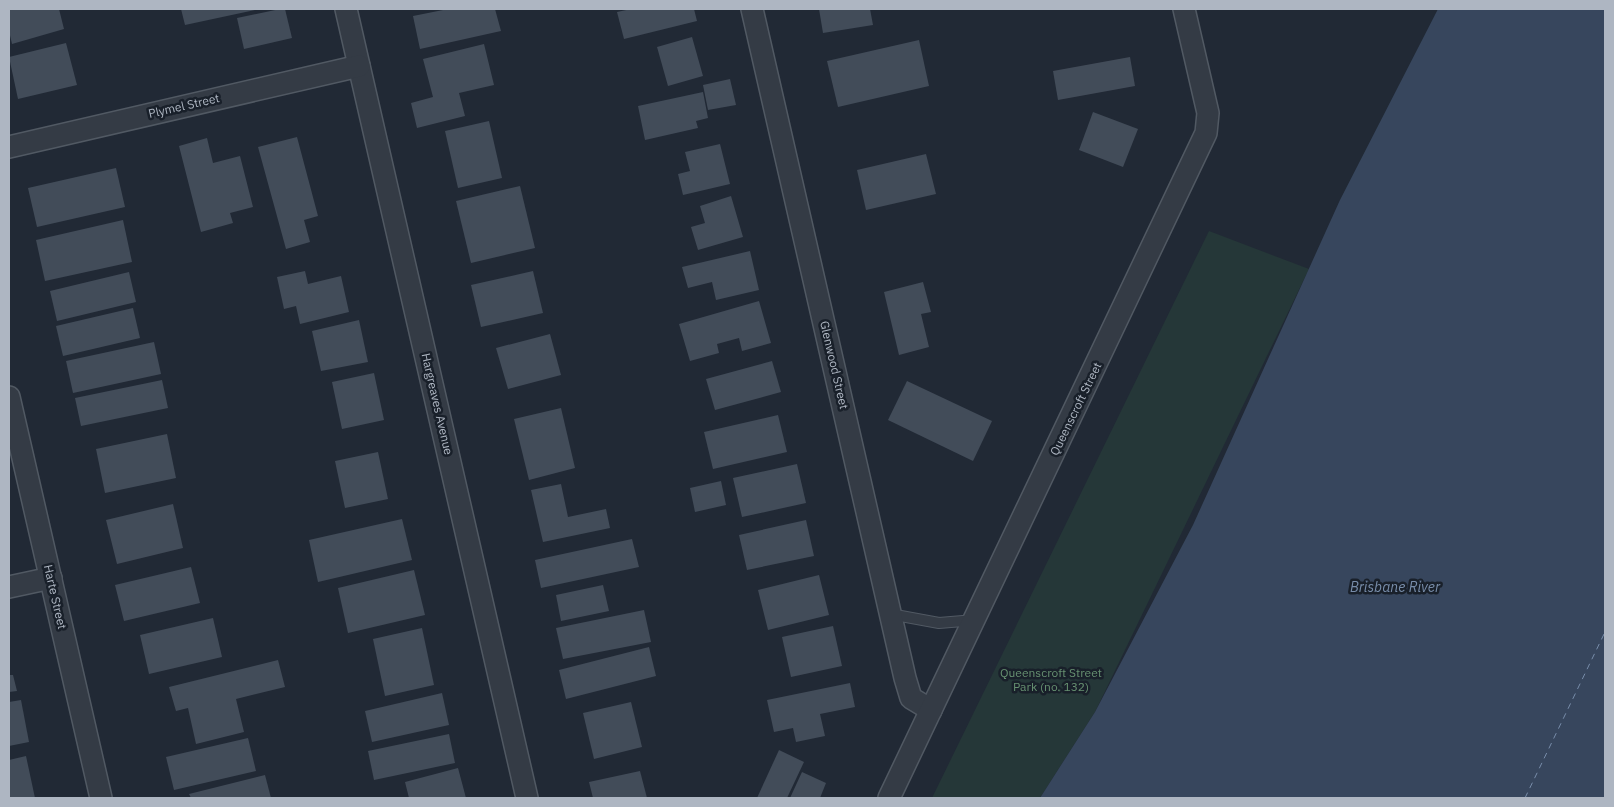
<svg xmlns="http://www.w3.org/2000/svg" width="1614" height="807" viewBox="0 0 1614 807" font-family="'IBM Plex Sans',sans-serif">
<rect width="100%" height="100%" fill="#212935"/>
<path fill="#253738" d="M1209,231L1309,269L1095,712L1040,798H932Z"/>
<path fill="#37465d" d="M1438,9H1605V798H1040L1095,712L1193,525L1340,200Z"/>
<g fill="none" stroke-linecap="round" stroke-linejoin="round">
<path stroke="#788daa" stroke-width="1" stroke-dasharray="6 5" stroke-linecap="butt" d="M1525,798L1605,632"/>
</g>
<g fill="#424c59">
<path d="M9,9H59L64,29L12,44L9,31Z"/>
<path d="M181,9H255V10L185,25Z"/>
<path d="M280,9H285L292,38L244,49L237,18Z"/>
<path d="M448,9H495L501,31L420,49L413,16Z"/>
<path d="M631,9H694L697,21L624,39L617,12Z"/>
<path d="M819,9H870L873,25L823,33Z"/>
<path d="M692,37L703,76L668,86L657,47Z"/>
<path d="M919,40L929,86L838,107L827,61Z"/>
<path d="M66,43L77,85L18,99L9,57Z"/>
<path d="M484,44L494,85L459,93L465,116L417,128L411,103L433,97L423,59Z"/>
<path d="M1130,57L1135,86L1058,100L1053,71Z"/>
<path d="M730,79L736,105L708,110L703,85Z"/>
<path d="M703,92L708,118L696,121L698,128L645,140L638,106Z"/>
<path d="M1093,112L1138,129L1123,167L1079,150Z"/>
<path d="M489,121L502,178L458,188L445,131Z"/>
<path d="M297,137L318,216L304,220L310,242L286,249L258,147Z"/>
<path d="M207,138L213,163L240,156L253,207L230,213L233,223L201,232L179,146Z"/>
<path d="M720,144L730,184L683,195L678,174L690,171L685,152Z"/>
<path d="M926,154L936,194L866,210L857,170Z"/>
<path d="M116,168L125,207L37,227L28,188Z"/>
<path d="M520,186L535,248L471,263L456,201Z"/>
<path d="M731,196L743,237L698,250L691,227L705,223L700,206Z"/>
<path d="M123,220L132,262L45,281L36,240Z"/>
<path d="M750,251L759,290L716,300L712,282L688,288L682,267Z"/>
<path d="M305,271L308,284L341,276L349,312L300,324L296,306L284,309L277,277Z"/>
<path d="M533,271L543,313L481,327L471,285Z"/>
<path d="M129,272L136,302L57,321L50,291Z"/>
<path d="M923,282L931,312L921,314L929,347L899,355L884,292Z"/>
<path d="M759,301L771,343L742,351L739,338L717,344L719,353L690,361L679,324Z"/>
<path d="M133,308L140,338L63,356L56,326Z"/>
<path d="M359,320L368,362L321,371L312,331Z"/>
<path d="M550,334L561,375L508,389L496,348Z"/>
<path d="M154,342L161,374L73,393L66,361Z"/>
<path d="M772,361L781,392L715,410L706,379Z"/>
<path d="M374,373L384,420L342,429L332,382Z"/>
<path d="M162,380L168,408L81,426L75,398Z"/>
<path d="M907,381L992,421L973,461L888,420Z"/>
<path d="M561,408L575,468L529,480L514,419Z"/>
<path d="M778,415L787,452L713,469L704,432Z"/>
<path d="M167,434L176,478L105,493L96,449Z"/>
<path d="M378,452L388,499L345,508L335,461Z"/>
<path d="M797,464L806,503L742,517L733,478Z"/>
<path d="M721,481L726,505L695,512L690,488Z"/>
<path d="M561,484L568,517L606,509L610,528L543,542L531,490Z"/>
<path d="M173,504L183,548L117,564L106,520Z"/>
<path d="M402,519L412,560L318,582L309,540Z"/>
<path d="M806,520L814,556L747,570L739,535Z"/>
<path d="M632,539L639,567L541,588L535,560Z"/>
<path d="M191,567L200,603L124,621L115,585Z"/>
<path d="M414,570L425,615L348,633L338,588Z"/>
<path d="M819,575L829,615L768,630L758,590Z"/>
<path d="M603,585L609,611L561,621L556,595Z"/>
<path d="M644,610L651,642L563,659L556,628Z"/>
<path d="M213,618L222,657L149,674L140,635Z"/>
<path d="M833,626L842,666L791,677L782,637Z"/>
<path d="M422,628L434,685L385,696L373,639Z"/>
<path d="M649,647L656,676L566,699L559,670Z"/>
<path d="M278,660L285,687L236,699L244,732L196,744L188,708L176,711L169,687Z"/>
<path d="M9,675H13L17,691L9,692Z"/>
<path d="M850,683L855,707L820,714L825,736L796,742L793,728L774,732L767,700Z"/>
<path d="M442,693L449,725L372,742L365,711Z"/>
<path d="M21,700L29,742L9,746V702Z"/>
<path d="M631,702L642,747L594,759L583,713Z"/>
<path d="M449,734L455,763L374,780L368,751Z"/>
<path d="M248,738L256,771L174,790L166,757Z"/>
<path d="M779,750L804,762L787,798H757Z"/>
<path d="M26,756L35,798H9V760Z"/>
<path d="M458,768L466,798H409L405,782Z"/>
<path d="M640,771L647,798H593L589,782Z"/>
<path d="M802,772L826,783L820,798H790Z"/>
<path d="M265,775L271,798H191L189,794Z"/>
</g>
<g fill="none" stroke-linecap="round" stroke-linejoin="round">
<defs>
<path id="service" d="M890,614L939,623L975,620"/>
<g id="minor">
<path d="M346,9L527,798"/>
<path d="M752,9L905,678L911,698L931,710"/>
<path d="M9,147L359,66"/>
<path d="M9,397L101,798"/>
<path d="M9,587L51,578"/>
<path d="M889,798L1206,133L1208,113L1184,9"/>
</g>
</defs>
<use href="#service" stroke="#515963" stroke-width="12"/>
<use href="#minor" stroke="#515963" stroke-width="24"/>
<use href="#service" stroke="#343b45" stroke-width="10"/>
<use href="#minor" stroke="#343b45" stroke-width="21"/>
</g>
<g text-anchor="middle" stroke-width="5" stroke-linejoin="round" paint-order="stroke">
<g font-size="12" fill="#aeb6c2" stroke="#19202a">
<text transform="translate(184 106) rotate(-13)" y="4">Plymel Street</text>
<text transform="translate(834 365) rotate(77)" y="4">Glenwood Street</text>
<text transform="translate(437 404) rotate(77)" y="4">Hargreaves Avenue</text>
<text transform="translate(1076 409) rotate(-64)" y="4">Queenscroft Street</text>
<text transform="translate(55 597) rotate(77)" y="4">Harte Street</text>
</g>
<g font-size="12" fill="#679171" stroke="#19202a">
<text x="1051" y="677">Queenscroft Street<tspan x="1051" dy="14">Park (no. 132)</tspan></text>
</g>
<g font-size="14" font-style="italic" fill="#788daa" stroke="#19202a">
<text x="1395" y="592">Brisbane River</text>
</g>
</g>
<rect width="1614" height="807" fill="none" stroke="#aeb6c2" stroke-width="20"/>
</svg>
